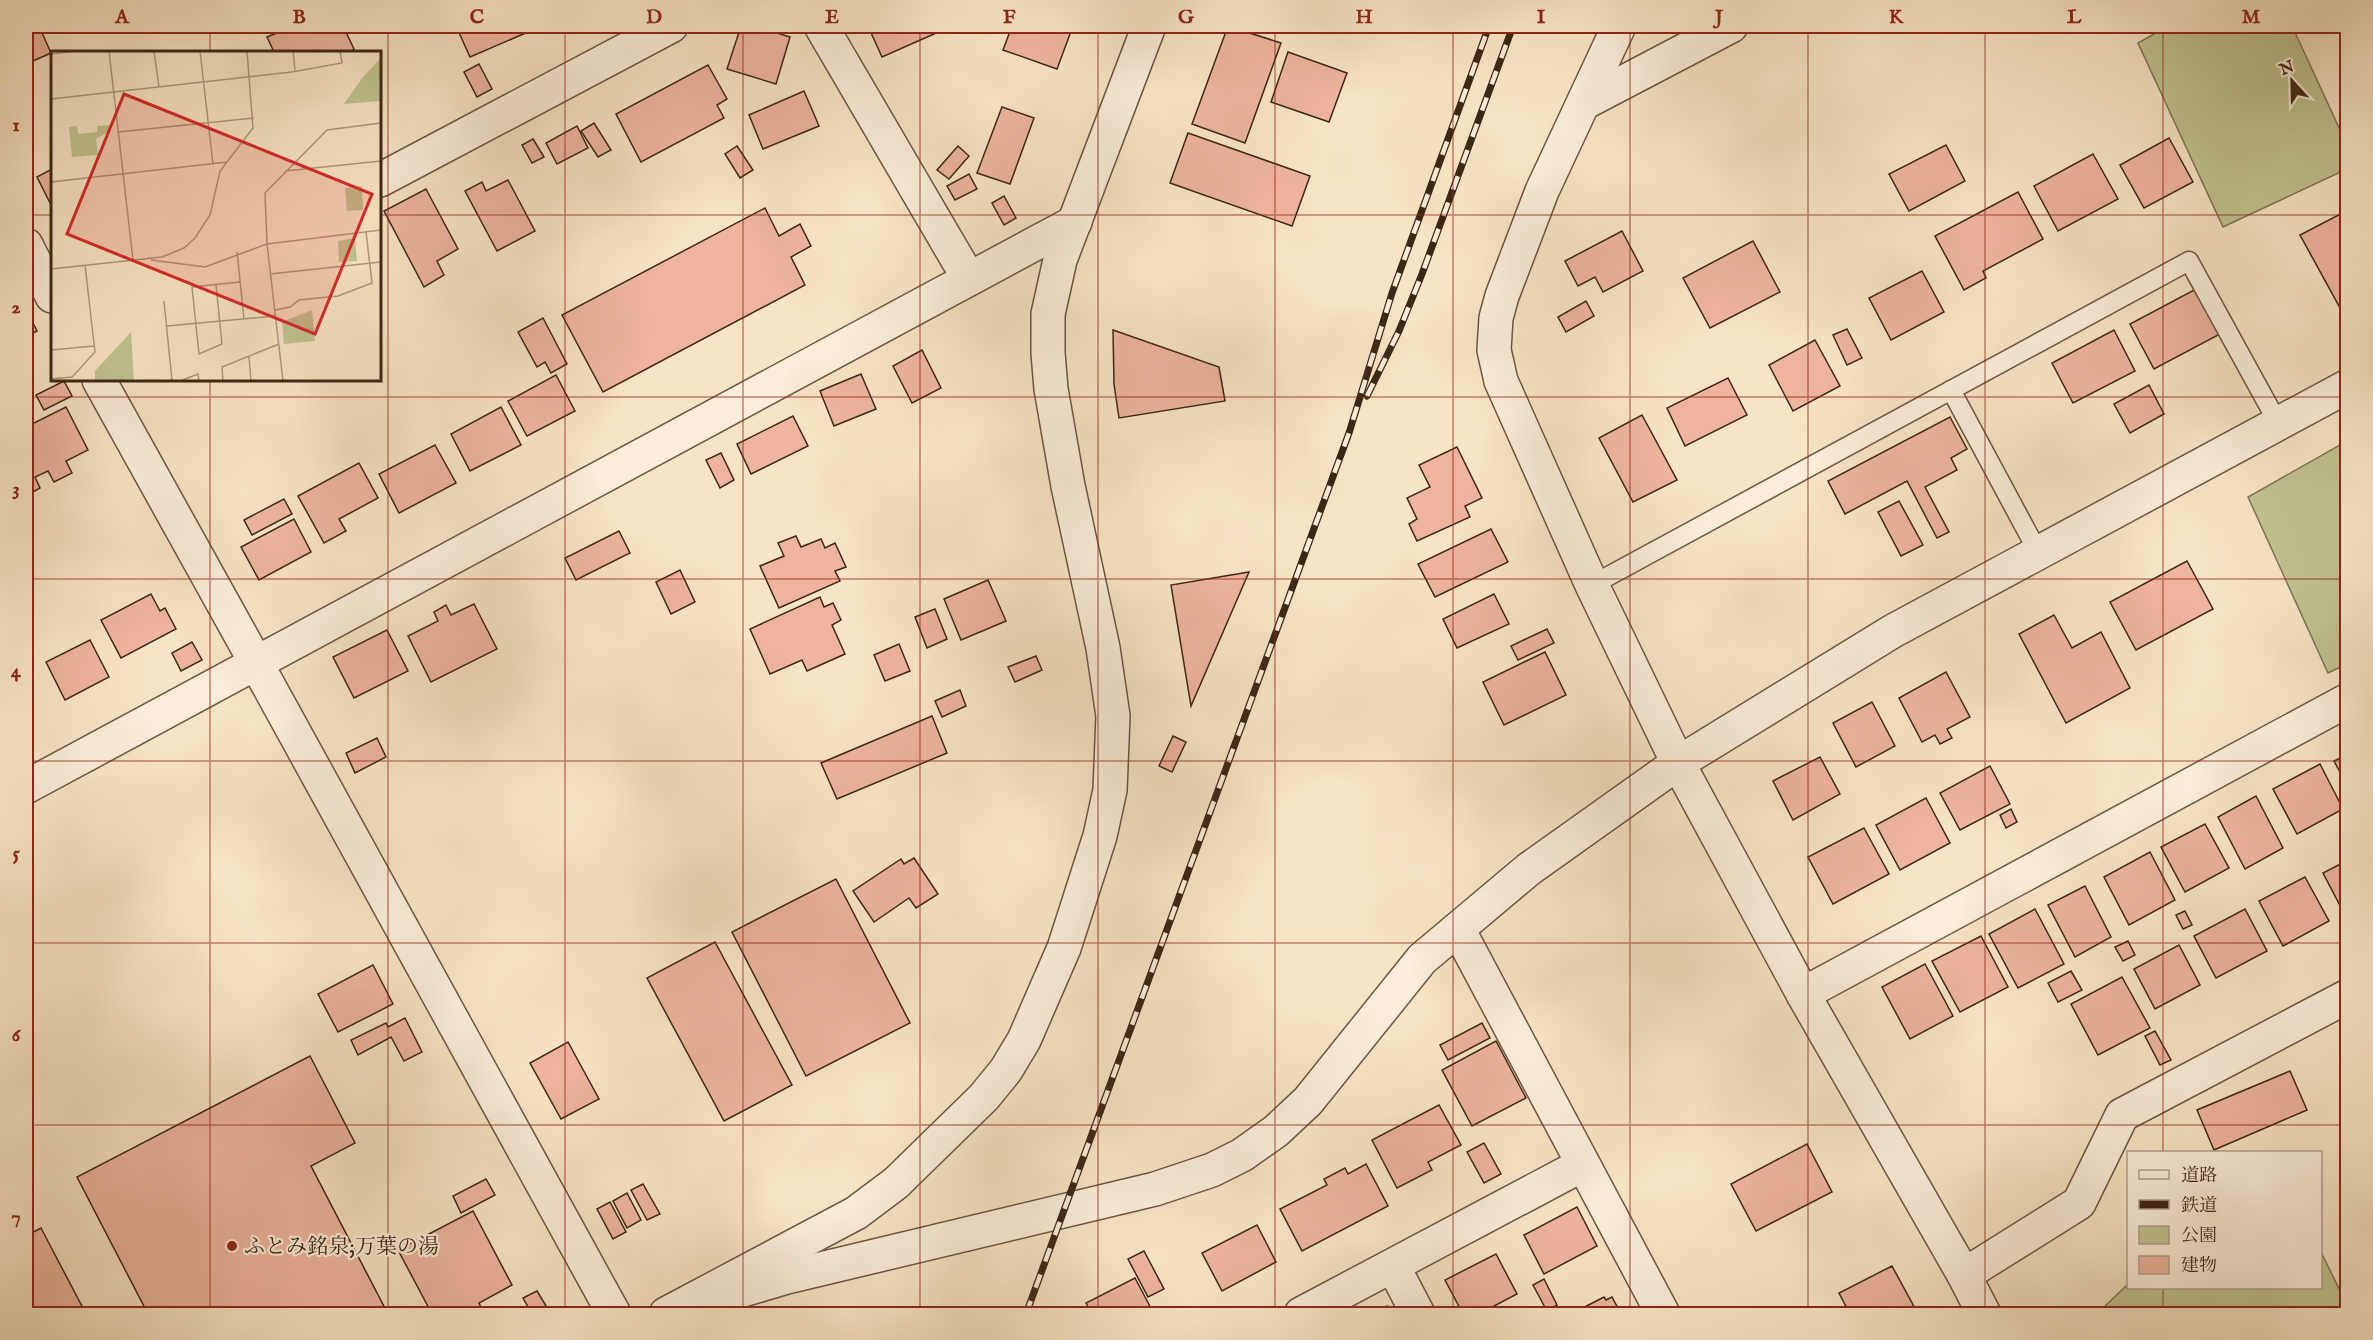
<svg xmlns="http://www.w3.org/2000/svg" width="2373" height="1340" viewBox="0 0 2373 1340" font-family="'IM FELL English','Noto Serif JP',serif">
<rect width="100%" height="100%" fill="#f7e4c4"/>
<filter id="stains"><feTurbulence type="fractalNoise" baseFrequency=".00333" numOctaves="4"/><feColorMatrix values="0 0 0 0 .2 0 0 0 0 .09 0 0 0 0 .02 0 0 0 .5 -.17"/></filter>
<radialGradient id="worn" r=".72"><stop offset=".6" stop-color="#630" stop-opacity="0"/><stop offset="1" stop-color="#630" stop-opacity=".3"/></radialGradient>
<g fill="#c0c391" stroke="#7e7554" stroke-width="1.5">
<path d="M2168,26H2292L2347,145V169L2223,227L2138,43Z"/>
<path d="M2347,441V664L2328,673L2248,497Z"/>
<path d="M2321,1252L2347,1305V1314H2097L2128,1284V1288H2320Z"/>
</g>
<g fill="#eeb49e" stroke="#3c2716" stroke-width="1.5">
<path d="M33,26H39L51,53L26,64V29Z"/>
<path d="M294,26H343L354,49L350,52H274L267,37Z"/>
<path d="M456,26H542L470,57Z"/>
<path d="M741,26H754L790,37L776,84L727,69Z"/>
<path d="M868,26H952L882,57Z"/>
<path d="M1012,26H1073L1057,69L1003,50Z"/>
<path d="M1228,26L1281,43L1245,143L1192,124Z"/>
<path d="M1288,52L1347,73L1329,122L1271,102Z"/>
<path d="M479,64L492,89L477,97L464,72Z"/>
<path d="M708,65L727,99L717,105L724,118L641,162L616,114Z"/>
<path d="M804,91L819,126L763,149L749,115Z"/>
<path d="M1002,107L1034,118L1010,184L977,173Z"/>
<path d="M594,123L611,150L598,157L581,131Z"/>
<path d="M577,126L588,148L557,164L546,143Z"/>
<path d="M1188,133L1310,176L1292,226L1170,183Z"/>
<path d="M2169,138L2193,182L2144,208L2120,165Z"/>
<path d="M533,139L544,157L532,163L522,145Z"/>
<path d="M1946,145L1965,181L1909,211L1889,174Z"/>
<path d="M737,146L753,170L740,178L725,154Z"/>
<path d="M958,146L969,156L949,179L937,170Z"/>
<path d="M2093,154L2118,199L2058,231L2034,186Z"/>
<path d="M52,169V207L37,177Z"/>
<path d="M969,174L977,189L955,200L947,186Z"/>
<path d="M508,180L535,231L497,251L465,191L482,182L486,191Z"/>
<path d="M426,189L458,249L437,261L444,275L424,287L384,211Z"/>
<path d="M2018,192L2043,239L1983,271L1986,278L1964,290L1935,236Z"/>
<path d="M1004,196L1016,218L1004,225L992,203Z"/>
<path d="M765,208L779,236L800,224L811,246L791,257L805,285L603,392L562,315Z"/>
<path d="M2348,210V316L2345,317L2300,235Z"/>
<path d="M1622,231L1643,271L1603,292L1595,277L1578,286L1565,261Z"/>
<path d="M1753,241L1780,292L1710,328L1683,278Z"/>
<path d="M1922,271L1944,312L1891,340L1869,298Z"/>
<path d="M2196,289L2220,334L2154,369L2130,324Z"/>
<path d="M1586,301L1594,316L1566,332L1558,317Z"/>
<path d="M26,309L37,331L26,337Z"/>
<path d="M543,318L567,364L551,373L545,362L537,367L518,332Z"/>
<path d="M1847,329L1862,358L1847,365L1833,335Z"/>
<path d="M1113,330L1219,367L1225,401L1119,418L1114,384Z"/>
<path d="M2114,330L2135,371L2073,403L2052,363Z"/>
<path d="M1815,340L1840,386L1793,411L1769,365Z"/>
<path d="M922,350L941,388L912,403L893,366Z"/>
<path d="M861,374L876,409L834,426L820,391Z"/>
<path d="M556,375L575,411L527,436L508,401Z"/>
<path d="M1728,378L1747,415L1685,446L1667,408Z"/>
<path d="M64,381L72,396L44,410L36,395Z"/>
<path d="M2149,385L2164,414L2130,433L2114,404Z"/>
<path d="M66,407L88,450L66,461L72,473L54,482L48,471L35,477L40,488L26,496V427Z"/>
<path d="M501,407L521,445L470,471L451,434Z"/>
<path d="M1642,415L1677,480L1633,502L1599,438Z"/>
<path d="M793,416L808,446L751,474L737,444Z"/>
<path d="M1950,417L1967,449L1951,458L1957,470L1925,487L1949,532L1937,538L1907,481L1845,514L1828,481Z"/>
<path d="M435,445L456,483L399,513L379,474Z"/>
<path d="M1457,447L1482,498L1465,506L1470,517L1417,541L1409,524L1417,519L1407,498L1430,487L1419,465Z"/>
<path d="M721,453L734,480L720,488L706,460Z"/>
<path d="M359,463L378,498L339,519L346,531L324,543L298,496Z"/>
<path d="M284,499L292,514L252,535L244,520Z"/>
<path d="M1899,501L1923,545L1901,556L1878,512Z"/>
<path d="M294,519L311,552L259,580L241,547Z"/>
<path d="M1491,529L1508,562L1435,597L1418,564Z"/>
<path d="M619,531L630,553L576,580L565,558Z"/>
<path d="M796,536L801,547L821,539L825,548L835,543L846,567L835,571L840,581L779,608L760,566L784,556L778,543Z"/>
<path d="M2187,561L2213,609L2136,650L2110,602Z"/>
<path d="M680,570L695,602L671,614L656,582Z"/>
<path d="M1249,572L1191,706L1171,585Z"/>
<path d="M988,580L1006,621L961,640L944,599Z"/>
<path d="M151,594L160,611L165,608L176,629L121,658L101,620Z"/>
<path d="M1494,594L1509,624L1457,648L1443,619Z"/>
<path d="M820,597L824,607L833,603L841,620L832,625L845,654L807,671L802,660L770,674L750,629Z"/>
<path d="M474,604L497,649L431,682L408,636L438,621L434,612L446,605L451,615Z"/>
<path d="M935,609L947,639L927,648L915,617Z"/>
<path d="M2054,615L2072,648L2101,632L2130,688L2066,723L2019,634Z"/>
<path d="M1547,629L1554,643L1518,660L1511,646Z"/>
<path d="M387,630L408,671L354,698L333,657Z"/>
<path d="M90,640L109,677L65,700L46,662Z"/>
<path d="M192,642L202,660L181,671L172,653Z"/>
<path d="M899,644L910,671L885,681L874,655Z"/>
<path d="M1545,652L1566,695L1504,725L1483,682Z"/>
<path d="M1036,656L1042,670L1015,682L1008,667Z"/>
<path d="M1946,672L1970,717L1947,729L1952,738L1940,744L1935,735L1922,742L1899,698Z"/>
<path d="M960,690L966,706L942,717L935,701Z"/>
<path d="M1872,702L1895,746L1856,767L1833,723Z"/>
<path d="M932,716L947,753L837,799L821,763Z"/>
<path d="M1173,736L1186,742L1172,772L1159,766Z"/>
<path d="M377,738L386,757L355,773L346,753Z"/>
<path d="M2348,754V787L2334,761Z"/>
<path d="M1820,757L1840,794L1793,820L1773,781Z"/>
<path d="M2320,764L2343,809L2297,834L2273,789Z"/>
<path d="M1990,766L2010,804L1960,830L1940,793Z"/>
<path d="M2256,796L2283,848L2245,869L2218,817Z"/>
<path d="M1926,798L1950,843L1900,870L1876,825Z"/>
<path d="M2011,809L2017,822L2006,828L2000,815Z"/>
<path d="M2205,824L2229,868L2185,892L2161,847Z"/>
<path d="M1864,828L1889,874L1833,904L1808,857Z"/>
<path d="M2150,852L2175,900L2129,925L2104,877Z"/>
<path d="M914,858L938,894L916,908L909,898L874,922L853,891L901,859L904,864Z"/>
<path d="M2348,860V914L2345,915L2323,873Z"/>
<path d="M2305,877L2329,921L2283,946L2259,901Z"/>
<path d="M836,879L910,1023L806,1076L732,932Z"/>
<path d="M2085,886L2111,937L2075,957L2048,905Z"/>
<path d="M2035,909L2064,964L2018,988L1989,934Z"/>
<path d="M2245,909L2267,951L2216,978L2194,936Z"/>
<path d="M2185,911L2192,925L2183,929L2176,915Z"/>
<path d="M1981,936L2008,987L1960,1012L1932,961Z"/>
<path d="M2128,941L2135,955L2123,961L2115,947Z"/>
<path d="M715,942L792,1085L724,1121L647,978Z"/>
<path d="M2179,945L2200,985L2155,1009L2134,969Z"/>
<path d="M1925,964L1953,1016L1910,1039L1882,987Z"/>
<path d="M373,965L393,1004L338,1032L318,994Z"/>
<path d="M2071,971L2082,990L2058,1002L2048,983Z"/>
<path d="M2122,977L2150,1028L2098,1055L2071,1004Z"/>
<path d="M405,1018L422,1052L404,1061L391,1037L358,1055L351,1040L386,1023L388,1027Z"/>
<path d="M1482,1023L1490,1038L1448,1060L1440,1045Z"/>
<path d="M2155,1031L2171,1060L2160,1065L2145,1036Z"/>
<path d="M1496,1041L1526,1098L1472,1126L1442,1070Z"/>
<path d="M568,1042L599,1099L561,1119L530,1063Z"/>
<path d="M310,1056L355,1143L311,1166L388,1314H148L77,1177Z"/>
<path d="M2290,1071L2307,1110L2214,1150L2197,1110Z"/>
<path d="M1439,1105L1461,1145L1428,1162L1432,1170L1397,1188L1372,1140Z"/>
<path d="M1484,1143L1501,1174L1484,1183L1467,1152Z"/>
<path d="M1807,1144L1832,1192L1756,1231L1731,1184Z"/>
<path d="M1366,1164L1388,1206L1302,1251L1280,1209L1327,1185L1324,1179L1345,1168L1348,1174Z"/>
<path d="M486,1179L495,1195L461,1213L453,1196Z"/>
<path d="M643,1184L660,1214L647,1220L631,1190Z"/>
<path d="M627,1193L641,1220L627,1228L613,1201Z"/>
<path d="M610,1202L626,1232L613,1239L597,1209Z"/>
<path d="M1577,1207L1597,1246L1544,1274L1524,1235Z"/>
<path d="M473,1211L512,1285L479,1303L483,1312L478,1314H432L398,1250Z"/>
<path d="M1257,1225L1276,1262L1222,1291L1202,1253Z"/>
<path d="M41,1228L86,1314H26V1236Z"/>
<path d="M1144,1251L1164,1289L1148,1297L1128,1259Z"/>
<path d="M1496,1254L1517,1294L1479,1314H1463L1445,1280Z"/>
<path d="M1892,1266L1918,1314H1850L1839,1293Z"/>
<path d="M1135,1278L1154,1314H1092L1086,1303Z"/>
<path d="M1544,1279L1557,1305L1547,1311L1533,1285Z"/>
<path d="M537,1291L551,1314H532L523,1298Z"/>
<path d="M1604,1297L1606,1300L1612,1297L1621,1314H1571Z"/>
<path d="M1387,1306L1392,1314H1377L1376,1312Z"/>
</g>
<g fill="none" stroke-linecap="round" stroke-linejoin="round">
<defs>
<g id="service">
<path d="M1951,390L2038,552"/>
<path d="M1592,585L2189,261L2278,423"/>
</g>
<g id="minor">
<path d="M821,26L969,279"/>
<path d="M1619,26L1542,191L1502,296L1496,318L1494,350L1501,381L1592,585L1678,763L1803,994L1964,1275L1984,1314"/>
<path d="M1584,103L1731,26"/>
<path d="M380,180L671,26"/>
<path d="M26,245L52,296"/>
<path d="M99,380C273,690 441,1003 614,1314"/>
<path d="M26,787L1075,222"/>
<path d="M1458,929L1663,1314"/>
<path d="M1803,994L2348,700"/>
<path d="M1393,1266L1418,1314"/>
<path d="M1964,1275L2079,1203L2122,1115L2348,996"/>
<path d="M706,1301L787,1277L1155,1189L1212,1170L1242,1155L1276,1131L1308,1101L1422,959L1529,869L1678,763L1893,631L2348,386"/>
<path d="M1301,1314L1582,1165"/>
</g>
<path id="tertiary" d="M666,1314L856,1213L896,1183L984,1097L1006,1070L1024,1040L1064,948L1100,836L1110,790L1113,716L1103,648L1068,486L1051,389L1048,353V314L1060,260L1149,26"/>
</defs>
<use href="#service" stroke="#6b5642" stroke-width="21"/>
<use href="#minor" stroke="#6b5642" stroke-width="36"/>
<use href="#tertiary" stroke="#6b5642" stroke-width="36"/>
<use href="#service" stroke="#faedd9" stroke-width="18"/>
<use href="#minor" stroke="#faedd9" stroke-width="33"/>
<use href="#tertiary" stroke="#faedd9" stroke-width="33"/>
<defs>
<g id="rail">
<path d="M1367,396L1399,331L1422,274L1513,26"/>
<path d="M1026,1314L1349,433L1392,293L1489,26"/>
</g>
</defs>
<use href="#rail" stroke="#3c2716" stroke-width="7"/>
<use href="#rail" stroke="#faedd9" stroke-width="4.5" stroke-dasharray="14" stroke-linecap="butt"/>
</g>
<path fill="none" stroke="#8f2418" stroke-width="1.5" stroke-opacity="0.55" d="M210,26V52M388,26V1314M565,26V1314M743,26V1314M920,26V1314M1098,26V1314M1275,26V1314M1453,26V1314M1630,26V1314M1808,26V1314M1985,26V1314M2163,26V1152M26,215H52M380,215H2348M210,380V1314M26,397H2348M26,579H2348M26,761H2348M26,943H2348M26,1125H2348M2163,1288V1314"/>
<circle fill="#8f2418" stroke="#faedd9" stroke-width="2" cx="232" cy="1246" r="6"/>
<g text-anchor="middle" stroke-width="4.5" stroke-linejoin="round" paint-order="stroke">
<g font-size="21" fill="#3c2716" stroke="#faedd9" text-anchor="start">
<text x="244" y="1253">ふとみ銘泉;万葉の湯</text>
</g>
</g>
<g transform="translate(51 51)">
<rect width="330" height="330" fill="#f7e4c4"/>
<path d="M330,7V50L293,53L312,26ZM58,74L59,80L45,88L47,104L21,106L18,76L26,75L27,83L46,81V75ZM311,135L312,159L296,160L294,137ZM304,187L306,210L288,211L287,190ZM261,259L264,290L233,293L231,271ZM80,281L83,330H44V320Z" fill="#c0c391"/>
<path fill="none" stroke="#ac987e" stroke-width="1.5" d="M58,0L82,209M103,0L108,36M149,0L162,113M242,0L244,19M0,3L24,0M0,48L241,21L291,12L289,0M67,81L203,67M234,120L330,110M0,131L176,111M186,201L193,268M100,209L154,216L216,193L330,179M0,218L111,206L133,197L144,187L159,164L169,120L202,77L196,0M219,223L330,211M165,234L171,293L148,303L141,236L189,231M113,250L121,330M224,259L239,256L248,249L287,245L321,232L315,181M116,275L225,265M0,299L43,295M198,306L200,330M0,328L21,326L44,301L34,214M129,330L147,323L148,330M172,330L171,316L228,293M232,330L216,193L214,142L276,79L330,72"/>
<path fill="#d62828" fill-opacity="0.15" stroke="#d62828" stroke-width="3" d="M73,43L321,143L264,283L16,183Z"/>
<rect width="330" height="330" fill="none" stroke="#3c2716" stroke-width="3"/>
</g>
<rect width="2373" height="1340" fill="none" stroke="#f7e4c4" stroke-width="66"/>
<rect x="2127" y="1151" width="195" height="138" fill="#faedd9" stroke="#ae9e8b" stroke-width="1.5"/>
<rect x="2139" y="1170" width="30" height="9" fill="#faedd9" stroke="#ae9e8b" stroke-width="1.5"/>
<text x="2181" y="1181" font-size="18" fill="#3c2716">道路</text>
<rect x="2139" y="1200" width="30" height="9" fill="#3c2716" stroke="#ae9e8b" stroke-width="1.5"/>
<text x="2181" y="1211" font-size="18" fill="#3c2716">鉄道</text>
<rect x="2139" y="1226" width="30" height="18" fill="#c0c391" stroke="#ae9e8b" stroke-width="1.5"/>
<text x="2181" y="1241" font-size="18" fill="#3c2716">公園</text>
<rect x="2139" y="1256" width="30" height="18" fill="#eeb49e" stroke="#ae9e8b" stroke-width="1.5"/>
<text x="2181" y="1271" font-size="18" fill="#3c2716">建物</text>
<g transform="translate(2292 81) rotate(338)" stroke="#faedd9" stroke-width="4.5" paint-order="stroke">
<path d="M0-4.5L10 22L0 15L-10 22Z" fill="#3c2716"/>
<text y="-9" font-size="16" font-weight="bold" text-anchor="middle" fill="#3c2716">N</text>
</g>
<rect x="33" y="33" width="2307" height="1274" fill="none" stroke="#8f2418" stroke-width="2"/>
<g font-size="20" text-anchor="middle" font-weight="bold" fill="#8f2418">
<text x="122" y="23">A</text>
<text x="299" y="23">B</text>
<text x="477" y="23">C</text>
<text x="654" y="23">D</text>
<text x="832" y="23">E</text>
<text x="1009" y="23">F</text>
<text x="1186" y="23">G</text>
<text x="1364" y="23">H</text>
<text x="1541" y="23">I</text>
<text x="1719" y="23">J</text>
<text x="1896" y="23">K</text>
<text x="2074" y="23">L</text>
<text x="2251" y="23">M</text>
<text x="16" y="131">1</text>
<text x="16" y="313">2</text>
<text x="16" y="495">3</text>
<text x="16" y="677">4</text>
<text x="16" y="859">5</text>
<text x="16" y="1041">6</text>
<text x="16" y="1223">7</text>
</g>
<rect width="100%" height="100%" filter="url(#stains)"/>
<rect width="100%" height="100%" fill="url(#worn)"/>
</svg>
